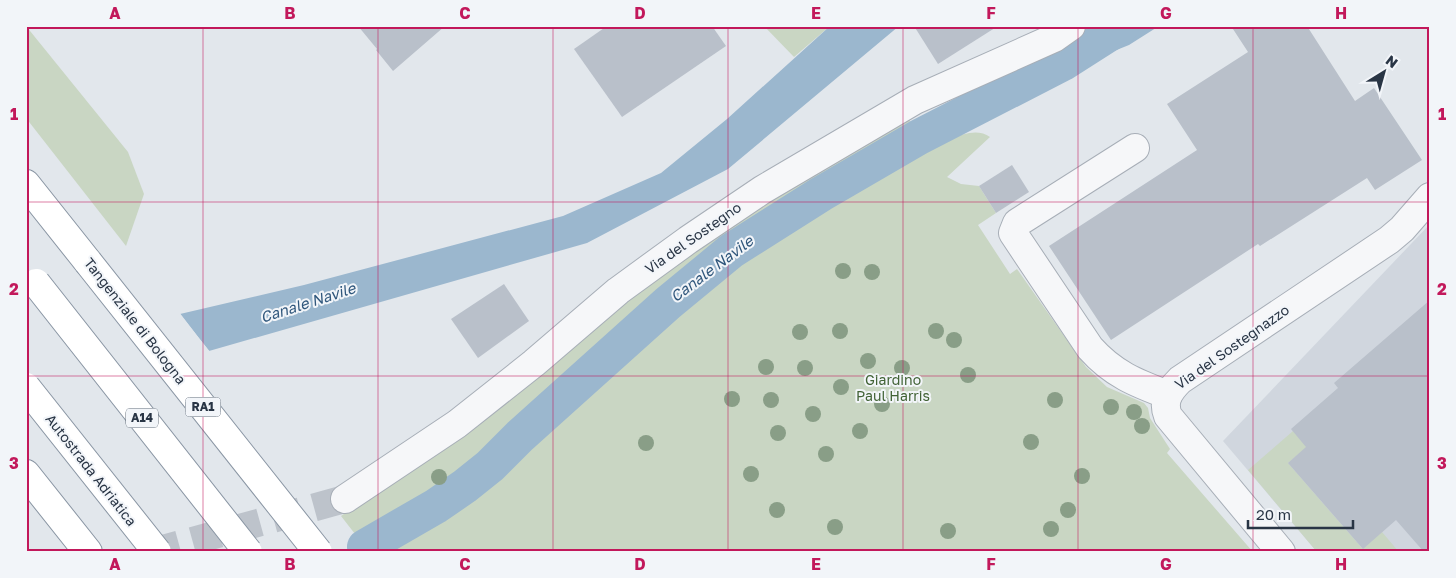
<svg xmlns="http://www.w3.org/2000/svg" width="1456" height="578" viewBox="0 0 1456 578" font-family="'Golos Text',sans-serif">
<rect width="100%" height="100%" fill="#e2e7ec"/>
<path fill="#d0d6de" d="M1430,224V552H1317L1223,441Z"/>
<g fill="#c9d6c3">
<path d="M26,26L128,152L144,194L126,246L26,118Z"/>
<path d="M764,26H830L794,57Z"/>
<path d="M906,114L927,151C944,143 972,124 990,137L947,177L961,184L979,186L996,213L978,225L1010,274L1017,269L1086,367L1107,387L1144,403L1148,408L1150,418L1170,449L1167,453L1253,552H369L341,516L360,503L688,253Z"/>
<path d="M1293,431L1307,447L1288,463L1362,548L1382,532L1399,552H1317L1248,470Z"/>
</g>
<g fill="#9bb7ce">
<path d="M830,26H899L728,169L587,243L209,351L180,314L304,285L563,216L661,173L727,119Z"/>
<path d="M1099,26H1159L1129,45L1114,51L1091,64L1082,35Z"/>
</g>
<path fill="#e2e7ec" d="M179,312L199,338L211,353L207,352L197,340L178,316Z"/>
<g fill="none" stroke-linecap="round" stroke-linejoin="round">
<path stroke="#9bb7ce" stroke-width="36" d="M365,547L436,506L465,486L490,466L520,436L668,303L731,251L821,194L919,137L1063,63L1121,26"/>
</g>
<g fill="#b9c0ca">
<path d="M358,26H445L393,71L376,50L377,49Z"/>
<path d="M607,26H712L726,46L622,117L574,49Z"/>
<path d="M914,26H998L938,64Z"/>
<path d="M1231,26H1307L1355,101L1374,88L1422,160L1375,190L1367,178L1260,246L1258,244L1111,340L1049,246L1197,150L1167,104L1248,52Z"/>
<path d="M1012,165L1029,192L996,213L979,186Z"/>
<path d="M504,284L529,321L478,358L451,319Z"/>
<path d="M1430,300V552H1424L1396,520L1363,549L1288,463L1306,447L1291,429L1338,388L1334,383Z"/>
</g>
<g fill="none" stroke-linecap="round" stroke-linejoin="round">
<path stroke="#bdc3cb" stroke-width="28" stroke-dasharray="28 14" stroke-linecap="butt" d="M152,552L345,499"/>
<defs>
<g id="minor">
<path d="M1135,148L1017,223L1013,233L1090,348C1113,374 1136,383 1168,395"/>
<path d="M345,499L457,424L534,363L618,291L688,240L762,190L915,100L1054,38L1071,26"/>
<path d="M1281,552L1168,416C1162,401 1169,391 1180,380L1389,240L1402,229L1430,197"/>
</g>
<g id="highway">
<path d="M26,184L88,262"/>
<path d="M26,474L88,552"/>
</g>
</defs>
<use href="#minor" stroke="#a7aeb7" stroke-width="30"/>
<use href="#highway" stroke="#8995a3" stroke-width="30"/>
<use href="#minor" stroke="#f6f7f9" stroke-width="28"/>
<use href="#highway" stroke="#fff" stroke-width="28"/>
<defs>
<g id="highway-bridge">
<path d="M88,262L318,552"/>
<path d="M36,283L248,552"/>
<path d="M26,387L157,552"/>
</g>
</defs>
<use href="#highway-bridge" stroke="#8995a3" stroke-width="30" stroke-linecap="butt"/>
<use href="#highway-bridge" stroke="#fff" stroke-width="28"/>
</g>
<g fill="#899e87">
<circle cx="843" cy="271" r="8"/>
<circle cx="872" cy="272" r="8"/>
<circle cx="840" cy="331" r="8"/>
<circle cx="936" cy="331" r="8"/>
<circle cx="800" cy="332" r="8"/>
<circle cx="954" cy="340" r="8"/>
<circle cx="868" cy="361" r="8"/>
<circle cx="766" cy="367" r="8"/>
<circle cx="805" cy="368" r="8"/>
<circle cx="902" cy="368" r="8"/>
<circle cx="968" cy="375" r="8"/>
<circle cx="841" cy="387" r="8"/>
<circle cx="732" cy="399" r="8"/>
<circle cx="771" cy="400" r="8"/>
<circle cx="1055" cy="400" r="8"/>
<circle cx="882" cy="404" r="8"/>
<circle cx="1111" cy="407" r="8"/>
<circle cx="1134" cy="412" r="8"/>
<circle cx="813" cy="414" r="8"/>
<circle cx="1142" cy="426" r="8"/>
<circle cx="860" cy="431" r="8"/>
<circle cx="778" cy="433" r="8"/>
<circle cx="1031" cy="442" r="8"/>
<circle cx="646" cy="443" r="8"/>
<circle cx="826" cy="454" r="8"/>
<circle cx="751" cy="474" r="8"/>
<circle cx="1082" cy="476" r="8"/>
<circle cx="439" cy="477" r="8"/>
<circle cx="777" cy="510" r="8"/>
<circle cx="1068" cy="510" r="8"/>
<circle cx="835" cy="527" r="8"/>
<circle cx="1051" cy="529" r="8"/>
<circle cx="948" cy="531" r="8"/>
</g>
<path fill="none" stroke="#c2185b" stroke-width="1" stroke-opacity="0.55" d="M203,26V552M378,26V552M553,26V552M728,26V552M903,26V552M1078,26V552M1253,26V552M26,202H1430M26,376H1430"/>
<g text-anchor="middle" stroke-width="4" stroke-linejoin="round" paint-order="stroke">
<g fill="#f2f5f9" stroke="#656f7b" stroke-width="1">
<rect x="185.5" y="397.5" width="35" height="19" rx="4"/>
<rect x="126" y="408.5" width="32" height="19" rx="4"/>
</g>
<g font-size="12" font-weight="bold" fill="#293545">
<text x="203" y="411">RA1</text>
<text x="142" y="422">A14</text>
</g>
<g font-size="14" fill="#293545" stroke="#f2f5f9">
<text transform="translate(693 238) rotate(-35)" y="5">Via del Sostegno</text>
<text transform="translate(135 321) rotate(52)" y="5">Tangenziale di Bologna</text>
<text transform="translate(1232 347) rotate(-35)" y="5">Via del Sostegnazzo</text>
<text transform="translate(91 470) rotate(52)" y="5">Autostrada Adriatica</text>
</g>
<g font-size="14" fill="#416235" stroke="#f2f5f9">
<text x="893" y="385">Giardino<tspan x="893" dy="16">Paul Harris</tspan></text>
</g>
<g font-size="15" font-style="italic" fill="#30577c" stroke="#f2f5f9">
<text transform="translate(712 269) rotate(-37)" y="5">Canale Navile</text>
<text transform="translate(308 303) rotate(-18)" y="5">Canale Navile</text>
</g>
</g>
<rect width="1456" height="578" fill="none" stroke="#f2f5f9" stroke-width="55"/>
<g transform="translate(1384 72) rotate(37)" stroke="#f2f5f9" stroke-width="4" paint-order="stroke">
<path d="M0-4L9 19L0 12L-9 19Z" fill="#293545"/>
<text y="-8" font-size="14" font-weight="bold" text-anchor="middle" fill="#293545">N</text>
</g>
<path d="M1248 520v8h105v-8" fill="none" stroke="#293545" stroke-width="2.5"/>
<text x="1256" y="520" font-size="15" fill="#293545" stroke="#f2f5f9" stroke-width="4" paint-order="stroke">20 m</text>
<rect x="28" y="28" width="1400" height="522" fill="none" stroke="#c2185b" stroke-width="2"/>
<g font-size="16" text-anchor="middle" font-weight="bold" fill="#c2185b">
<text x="115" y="19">A</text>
<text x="290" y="19">B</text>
<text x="465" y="19">C</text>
<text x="640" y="19">D</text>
<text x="816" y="19">E</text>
<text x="991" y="19">F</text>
<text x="1166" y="19">G</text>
<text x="1341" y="19">H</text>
<text x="14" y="120">1</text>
<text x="1442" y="120">1</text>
<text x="14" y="295">2</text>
<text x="1442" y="295">2</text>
<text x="14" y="469">3</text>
<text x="1442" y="469">3</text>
<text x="115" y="570">A</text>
<text x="290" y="570">B</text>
<text x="465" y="570">C</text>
<text x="640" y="570">D</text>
<text x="816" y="570">E</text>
<text x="991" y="570">F</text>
<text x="1166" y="570">G</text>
<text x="1341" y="570">H</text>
</g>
</svg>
